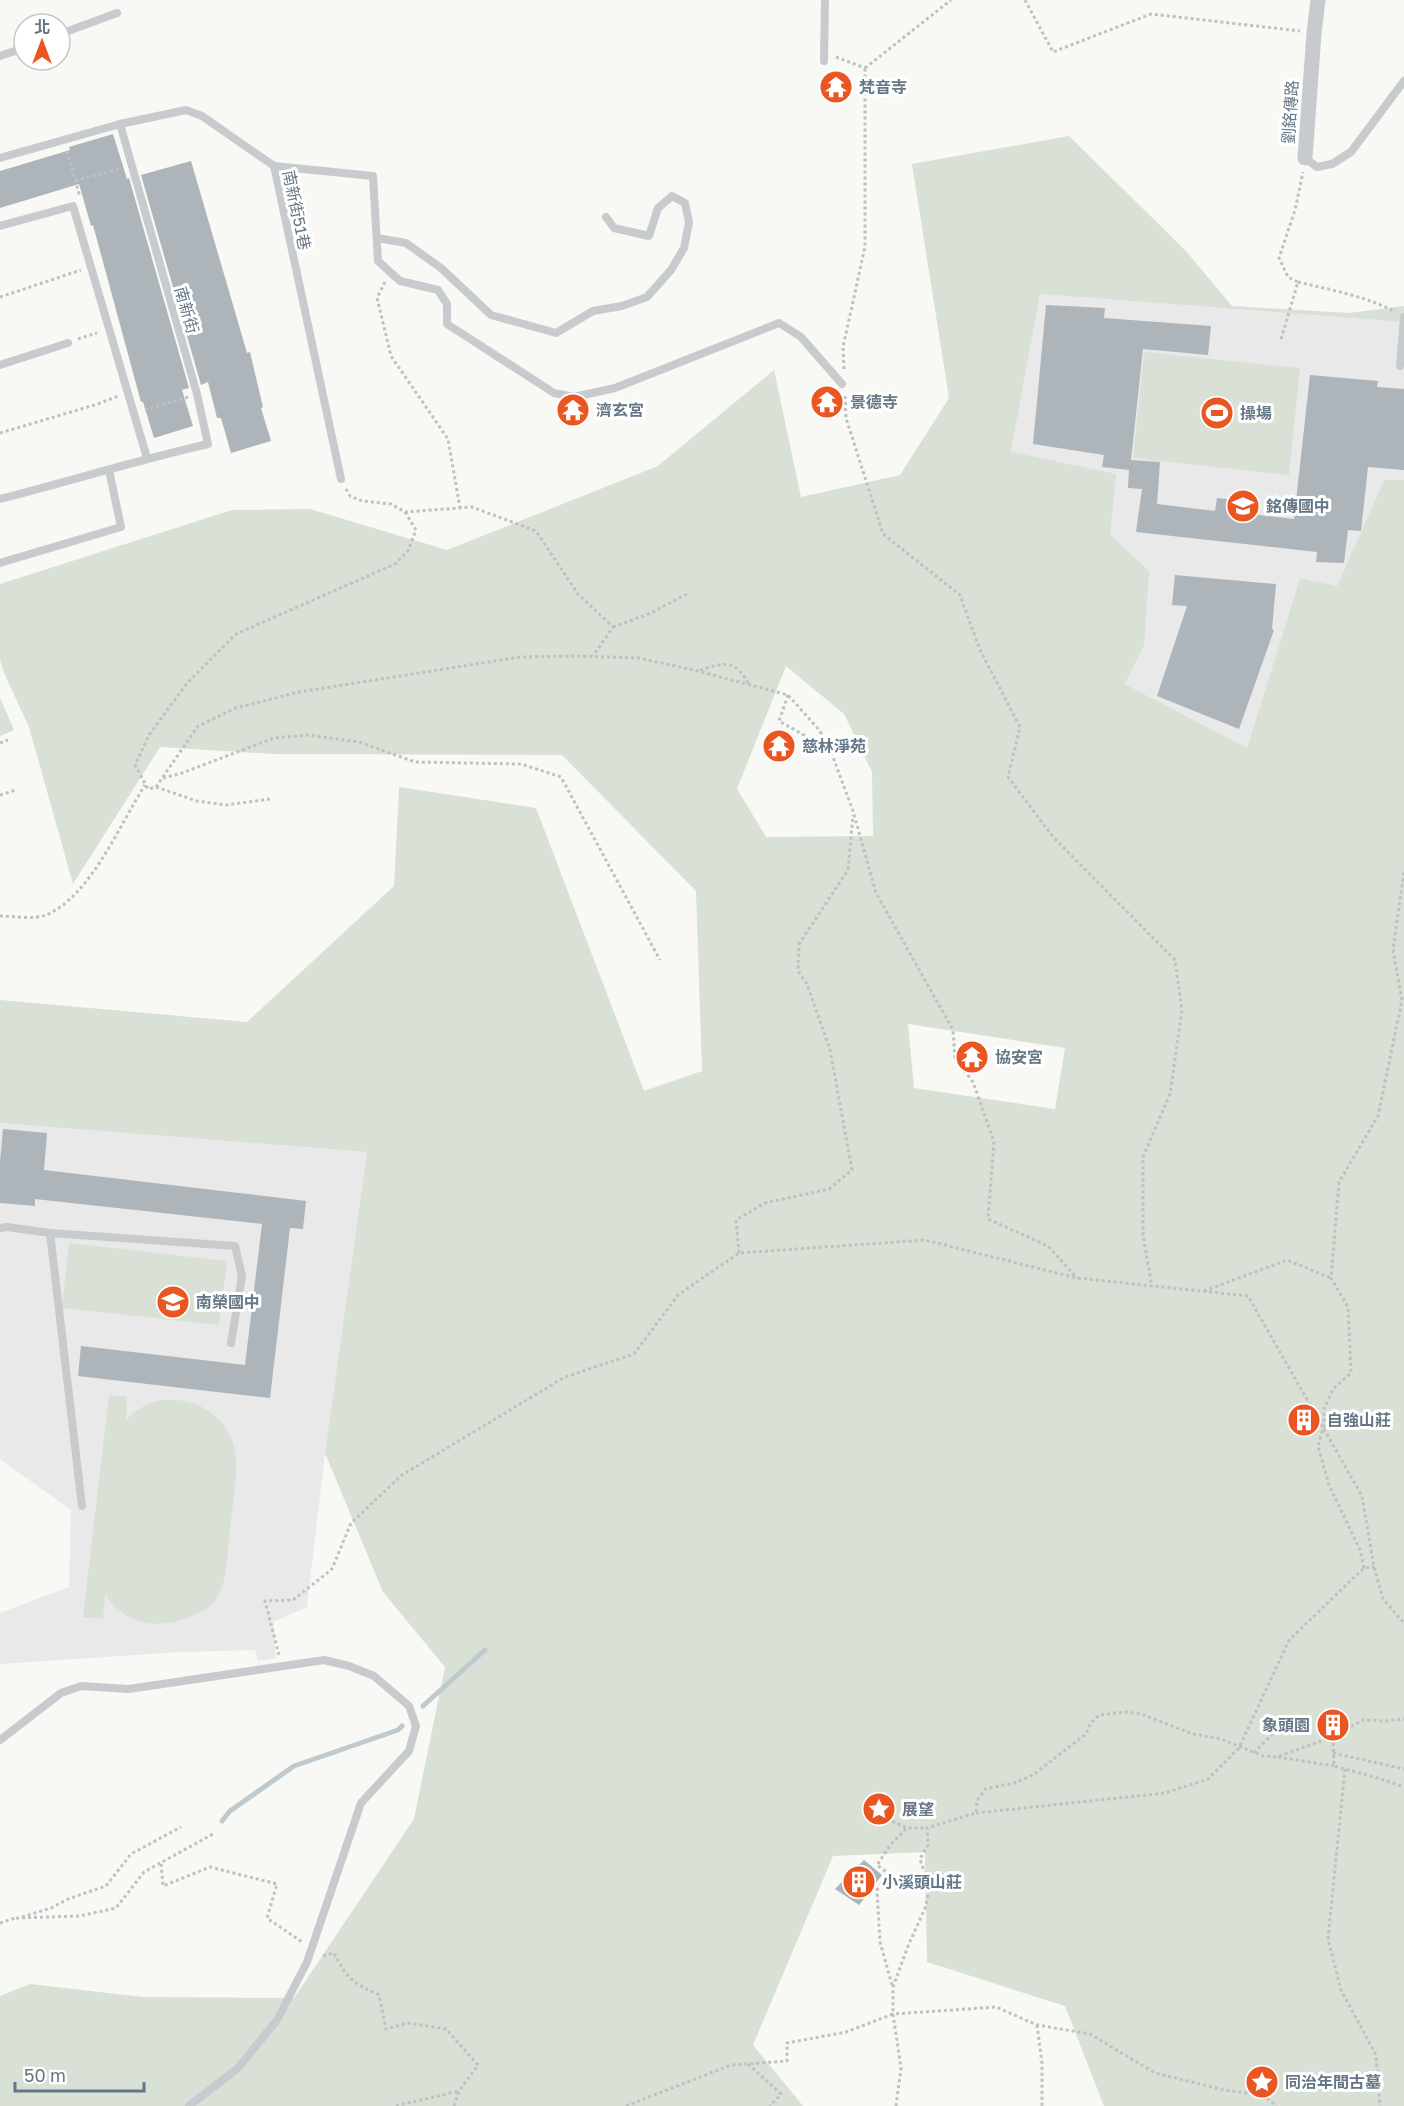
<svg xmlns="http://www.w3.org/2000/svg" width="1404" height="2106" viewBox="0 0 1404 2106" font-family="'Golos Text','Noto Sans TC',sans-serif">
<rect width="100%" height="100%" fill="#f8f8f4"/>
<g fill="#e8e9e8">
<path d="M1040,294L1404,322V480H1384L1337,586L1300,578L1247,748L1125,684L1144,646L1011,452Z"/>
<path d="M0,1123L367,1152L325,1453L307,1607L273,1622L276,1658L258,1661L255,1650L180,1652L0,1664V1613L69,1587L71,1510L0,1459Z"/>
</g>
<g fill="#d9e0d5" fill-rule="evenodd">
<path d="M1069,136L1186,251L1232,306L1349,313L1404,306V322L1040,294L1011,452L1116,474L1110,535L1149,571L1144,646L1125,684L1247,748L1300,578L1337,586L1384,480H1404V2106H1104L1065,2006L927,1962L925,1852L833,1856L753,2045L803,2106H0V1996L30,1984L143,1997L294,1998L414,1819L445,1667L383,1592L325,1453L367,1152L0,1123V1000L247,1022L394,886L399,787L536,808L644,1091L702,1071L696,891L562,755L273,754L160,747L73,884L29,727L4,673L0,660V584L232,510L310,509L447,550L658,466L774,370L801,497L900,475L949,398L912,164ZM786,666L844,714L872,772L873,836L766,837L737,789ZM908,1024L1065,1048L1055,1109L914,1088Z"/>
<path d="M1144,352L1300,368L1289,475L1133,458Z"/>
<path d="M0,698L14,730L0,736Z"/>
<path d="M69,1243L227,1261L219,1325L62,1308Z"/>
<path d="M109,1395L127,1397L126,1420C144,1403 158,1397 184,1401C212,1406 236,1430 236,1461C237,1483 232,1507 230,1529C227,1552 229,1584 213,1603C207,1610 197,1614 190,1617C166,1627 136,1627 117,1608C112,1604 109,1599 105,1594L103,1619L83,1617Z"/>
</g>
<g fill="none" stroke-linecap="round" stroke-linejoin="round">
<g stroke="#bfcace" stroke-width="5">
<path d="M423,1706L485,1650"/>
<path d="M222,1821L230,1811L294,1766L398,1730L402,1726"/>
</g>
</g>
<g fill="#adb5bb">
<path d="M113,134L127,179L129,178L189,388L182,390L193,426L154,438L143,402H141L93,225L91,226L79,184L0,208V171L70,150L69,147Z"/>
<path d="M191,161L247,353L250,352L263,407L261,408L271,441L231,453L221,418H217L208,382L201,385L141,175Z"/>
<path d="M1046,305L1105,308L1104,318L1211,326L1208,355L1143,349L1131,460L1160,462L1157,504L1215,511L1217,498L1243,501L1242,513L1294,519L1310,375L1378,381L1377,387L1404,389V470L1368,467L1361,531L1348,530L1344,563L1316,562L1317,552L1136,532L1142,489L1128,488L1129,470L1102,467L1104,455L1033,444Z"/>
<path d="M1175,575L1276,584L1272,629L1274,630L1239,729L1157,696L1187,606L1172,605Z"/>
<path d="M3,1129L47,1133L44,1170L306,1201L303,1229L290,1228L270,1398L78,1376L81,1346L245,1365L262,1224L35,1199V1206L0,1203V1162Z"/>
<path d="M1338,1710L1348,1721L1327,1738L1318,1728Z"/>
<path d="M864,1860L882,1875L859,1905L835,1889Z"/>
</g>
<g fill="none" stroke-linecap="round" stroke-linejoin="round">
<g stroke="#bec1c3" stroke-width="3" stroke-dasharray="3 3" stroke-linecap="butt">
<path d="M1025,0L1053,52L1151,14L1300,31"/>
<path d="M836,57L865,68"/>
<path d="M865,68L951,0"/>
<path d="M67,151L80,197"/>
<path d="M75,180L120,169"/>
<path d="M385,282L377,298L391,356L448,439L460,508"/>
<path d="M1298,282C1331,290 1365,296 1396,312"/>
<path d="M0,297L81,270"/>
<path d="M78,339L97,333"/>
<path d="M1281,339L1298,282L1288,277L1279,258L1295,210L1303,172"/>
<path d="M844,369L843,347L865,247V68"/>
<path d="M845,396L846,418L883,534L960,595L980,650L1020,727L1008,777L1053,837L1175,960L1182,1010L1170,1094L1143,1157V1235L1152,1287"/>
<path d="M145,410L188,397"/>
<path d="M0,433L98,404L118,396"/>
<path d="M346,489L350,496L362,501L391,504L405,512L472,507L536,531L578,594L613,627L593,656"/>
<path d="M405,512L416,530L408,551L395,564L236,634L188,682L149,735L135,765L148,789L156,787L198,726L236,708L299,692L520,657L573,656L639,658L698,671L788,695L820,731L830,749L853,811L876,893L953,1030L955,1058L973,1082L994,1142L988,1219L1048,1246L1077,1278"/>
<path d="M613,627L651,613L687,594"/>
<path d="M700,670C726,662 735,660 749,684"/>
<path d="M788,695L779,721L829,749"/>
<path d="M0,743L8,740"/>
<path d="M163,778L182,773L274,738L308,735L359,742L415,762L521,764L561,777L660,960"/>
<path d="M156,787L197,801L226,805L270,799"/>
<path d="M0,795L16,790"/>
<path d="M0,916C13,916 34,920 46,915C90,897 120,824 145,785"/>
<path d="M739,1253L736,1220L765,1203L829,1189L852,1170L830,1050L807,984L798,971L799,944L848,870L853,815"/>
<path d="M1204,1291L1287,1260L1331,1278"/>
<path d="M1364,1568L1360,1550L1329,1485L1318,1446L1324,1425V1409L1333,1389L1351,1373L1348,1307L1331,1278L1339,1182L1378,1116L1402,1000L1393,950L1404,871"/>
<path d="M279,1655L265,1601L293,1600L332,1569L351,1523L402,1475L565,1377L634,1354L678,1295L739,1253L925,1240L1077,1278L1248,1296L1362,1496L1374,1567L1383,1599L1404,1623"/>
<path d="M1333,1737L1334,1766L1381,1779L1404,1787"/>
<path d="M1254,1753L1284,1722"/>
<path d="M1333,1753L1404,1769"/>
<path d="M1278,1757L1334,1766"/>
<path d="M1345,1769L1328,1939L1341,1990L1376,2055L1380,2106"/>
<path d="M879,1809L892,1821L907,1828"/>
<path d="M976,1813L1165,1793L1208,1779L1239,1748L1289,1640L1364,1568L1374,1567"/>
<path d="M161,1864L163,1886L210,1867L277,1884L267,1918L302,1942"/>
<path d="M22,1917L51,1908L68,1899L106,1886L131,1854L181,1827"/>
<path d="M16,1918L80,1916L116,1908L144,1872L213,1834"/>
<path d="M0,1923L15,1918"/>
<path d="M323,1956L334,1953C347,1979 353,1983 379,1995L386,2029L408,2023L446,2029L478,2065L459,2091L454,2106"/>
<path d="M892,1985L880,1942L877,1890L888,1873L877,1865L891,1844L907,1828H927"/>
<path d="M1037,2025L1042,2063V2106"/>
<path d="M748,2064L781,2094L770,2106"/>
<path d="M396,2106L459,2091"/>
<path d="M626,2106L731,2065L787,2061V2043L846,2032L893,2014V1987L908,1946L926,1906L929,1886L920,1859L928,1845L927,1828L976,1813L977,1801L985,1789L1014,1783L1033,1775L1086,1734L1090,1724L1099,1715L1125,1712L1141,1714L1193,1734L1221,1739L1263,1756L1276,1757L1333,1737L1363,1720L1385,1721L1404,1719"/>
<path d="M896,2106L901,2068L893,2014L996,2007L1037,2025L1090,2034L1155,2073L1224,2090L1262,2095L1277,2106"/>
</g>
<g stroke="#c7cbce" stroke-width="8">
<path d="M60,34L117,13"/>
<path d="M0,56L24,48"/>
<path d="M824,61L825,0"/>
<path d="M0,158L120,124L186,110L202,116L274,166L341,479"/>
<path d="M1305,158L1317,167L1332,164L1351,152L1404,81"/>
<path d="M274,166L373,176L378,261L400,281L438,290L447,304V324L554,393L574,397L615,388L779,323L801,337L842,384"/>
<path d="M0,226L73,206L147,458"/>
<path d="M377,238L406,243L441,268L491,315L556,333L593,311L622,306L647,297L671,270L684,248L689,222L685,203L672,196L658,208L649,236L614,228L606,217"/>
<path d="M0,365L68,343"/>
<path d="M1400,366L1404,317"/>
<path d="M0,499C70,481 138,460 208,444L197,394L120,124"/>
<path d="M0,563L121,527L109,470"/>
<path d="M0,1228L7,1227L50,1233L235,1246L242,1276L231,1343"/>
<path d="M50,1233L82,1506"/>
<path d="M0,1740L61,1693L81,1686L129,1689L324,1660L349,1666L374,1676L409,1706L416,1726L409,1751L361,1803L307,1962L277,2020L238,2068L189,2106"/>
</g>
<path stroke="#c7cbce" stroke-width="15" d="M1305,158L1314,33L1318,0"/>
</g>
<defs>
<symbol id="temple-disc" viewBox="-11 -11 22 22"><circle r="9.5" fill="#ea5622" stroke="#fff"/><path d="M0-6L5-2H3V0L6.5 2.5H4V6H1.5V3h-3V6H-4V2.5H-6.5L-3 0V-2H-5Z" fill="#fff"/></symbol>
<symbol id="stadium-disc" viewBox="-11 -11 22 22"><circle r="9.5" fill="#ea5622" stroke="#fff"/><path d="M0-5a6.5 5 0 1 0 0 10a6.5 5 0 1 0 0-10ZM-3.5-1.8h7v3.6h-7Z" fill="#fff"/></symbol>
<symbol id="school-disc" viewBox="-11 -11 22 22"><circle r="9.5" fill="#ea5622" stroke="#fff"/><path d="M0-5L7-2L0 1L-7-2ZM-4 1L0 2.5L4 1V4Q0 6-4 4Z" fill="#fff"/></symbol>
<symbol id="building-disc" viewBox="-11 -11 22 22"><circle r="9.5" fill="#ea5622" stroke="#fff"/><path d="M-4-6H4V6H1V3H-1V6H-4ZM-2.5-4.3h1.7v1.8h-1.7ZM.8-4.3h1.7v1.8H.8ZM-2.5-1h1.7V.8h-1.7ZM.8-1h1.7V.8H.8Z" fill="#fff"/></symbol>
<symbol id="sight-disc" viewBox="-11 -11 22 22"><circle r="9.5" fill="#ea5622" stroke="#fff"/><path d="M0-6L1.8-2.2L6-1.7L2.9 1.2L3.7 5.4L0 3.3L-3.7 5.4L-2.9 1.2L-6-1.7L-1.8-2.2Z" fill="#fff"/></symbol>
</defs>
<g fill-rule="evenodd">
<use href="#temple-disc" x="817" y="68" width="38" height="38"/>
<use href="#temple-disc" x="808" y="383" width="38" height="38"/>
<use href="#temple-disc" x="554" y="391" width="38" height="38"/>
<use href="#stadium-disc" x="1198" y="394" width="38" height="38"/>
<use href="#school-disc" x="1224" y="487" width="38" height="38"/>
<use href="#temple-disc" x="760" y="727" width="38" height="38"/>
<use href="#temple-disc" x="953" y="1038" width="38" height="38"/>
<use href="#school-disc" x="154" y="1283" width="38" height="38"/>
<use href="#building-disc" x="1285" y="1401" width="38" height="38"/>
<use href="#building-disc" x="1314" y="1706" width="38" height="38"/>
<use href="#sight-disc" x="860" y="1790" width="38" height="38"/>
<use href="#building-disc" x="840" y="1863" width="38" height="38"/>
<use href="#sight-disc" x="1243" y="2063" width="38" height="38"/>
</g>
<g text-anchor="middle" stroke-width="6" stroke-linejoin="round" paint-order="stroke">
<g font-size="16" font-weight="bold" fill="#657787" stroke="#fff" text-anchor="start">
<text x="859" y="93">梵音寺</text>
<text x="850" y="408">景德寺</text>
<text x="596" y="416">濟玄宮</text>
<text x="1240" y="419">操場</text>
<text x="1266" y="512">銘傳國中</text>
<text x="802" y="752">慈林淨苑</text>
<text x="995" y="1063">協安宮</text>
<text x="196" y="1308">南榮國中</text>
<text x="1327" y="1426">自強山莊</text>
<text x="1310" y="1731" text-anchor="end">象頭園</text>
<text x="902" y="1815">展望</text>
<text x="882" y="1888">小溪頭山莊</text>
<text x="1285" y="2088">同治年間古墓</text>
</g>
<g font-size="16" fill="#657787" stroke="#fff">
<text transform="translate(1290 112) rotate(-86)" y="6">劉銘傳路</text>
<text transform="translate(297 210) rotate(78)" y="6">南新街51巷</text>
<text transform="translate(187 310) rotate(74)" y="6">南新街</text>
</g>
</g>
<g transform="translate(42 42)"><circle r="28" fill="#ffffff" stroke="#c1c9cf" stroke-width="1.5"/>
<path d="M0-4.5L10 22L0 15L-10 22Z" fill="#ea5622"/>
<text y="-9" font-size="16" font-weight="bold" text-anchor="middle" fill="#657787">北</text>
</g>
<path d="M15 2082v9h129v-9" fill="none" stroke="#657787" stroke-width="3"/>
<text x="24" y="2082" font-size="18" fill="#657787" stroke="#ffffff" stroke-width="4.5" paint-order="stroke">50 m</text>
</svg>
